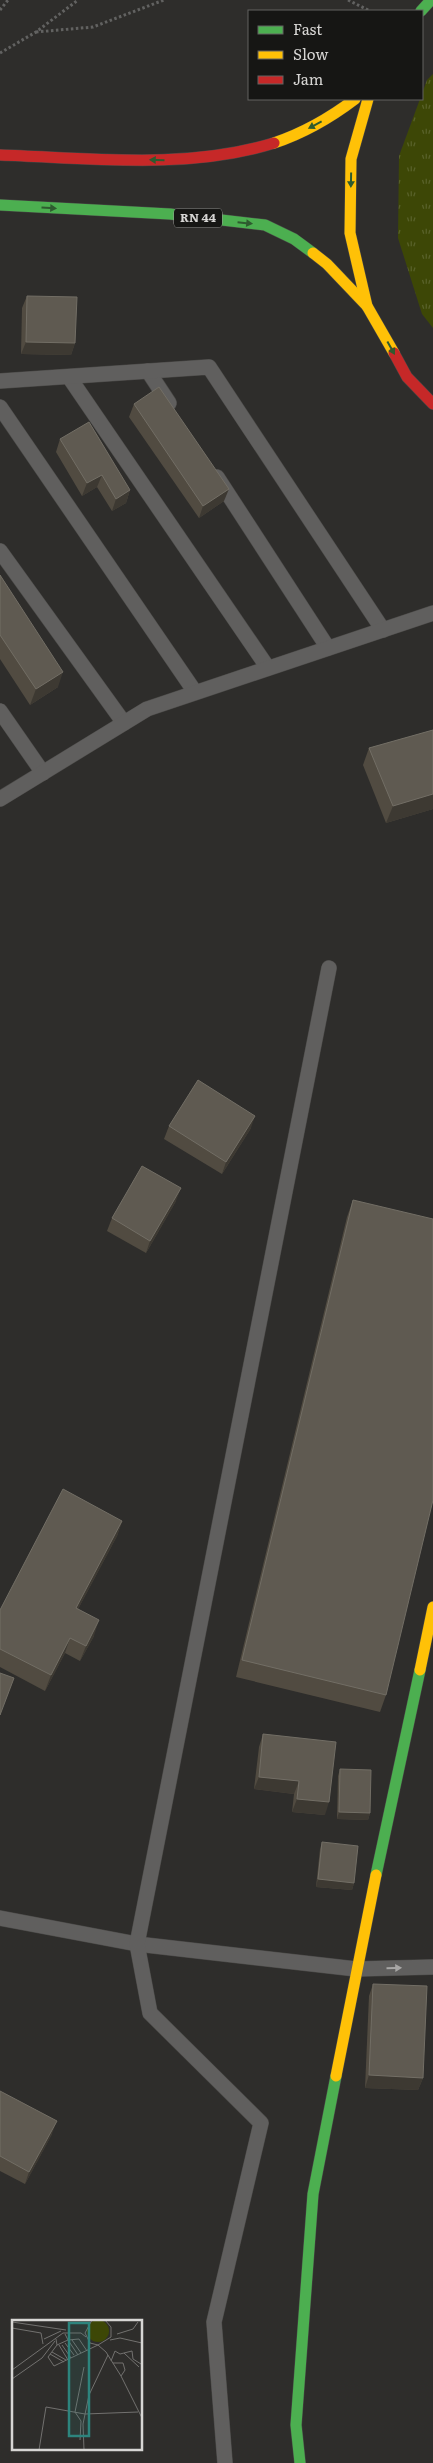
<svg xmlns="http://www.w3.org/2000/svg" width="433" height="2463" viewBox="0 0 433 2463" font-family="Literata,serif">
<defs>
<pattern id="grass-tufts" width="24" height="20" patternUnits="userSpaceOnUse" patternTransform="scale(1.25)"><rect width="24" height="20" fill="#3d4706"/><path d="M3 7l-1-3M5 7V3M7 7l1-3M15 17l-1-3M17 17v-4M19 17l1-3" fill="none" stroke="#586129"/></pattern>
</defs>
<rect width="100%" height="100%" fill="#2e2d2b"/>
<path fill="url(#grass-tufts)" d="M433,74V328L422,314L398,238L399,156L427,80Z"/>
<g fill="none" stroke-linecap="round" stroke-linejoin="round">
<defs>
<g id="lane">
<path d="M148,371L169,403"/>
<path d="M69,377L268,668"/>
<path d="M0,381L209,367L383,630"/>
<path d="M0,407L195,692"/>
<path d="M217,477L328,648"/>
<path d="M0,551L124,723"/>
<path d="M0,711L43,773"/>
<path d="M0,799L147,709L433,613"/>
<path d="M0,1918L137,1944L356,1969L433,1967"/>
<path d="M225,2463L214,2322L261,2123L150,2013L137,1944L329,968"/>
</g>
<g id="fast">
<path d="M421,11L431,0"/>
<path d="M0,205L170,214L265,225L294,239L313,253"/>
<path d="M376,1875L420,1670"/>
<path d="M300,2463L296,2425L313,2194L336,2076"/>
</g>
<g id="slow">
<path d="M368,99L351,159L350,233L367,306L394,353"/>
<path d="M274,143C304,133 330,118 355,99"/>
<path d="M313,253L327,264L367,306"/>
<path d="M420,1670L433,1607"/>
<path d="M336,2076L376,1875"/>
</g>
<g id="jam">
<path d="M0,155C90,158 187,170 274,143"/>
<path d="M394,353L407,377L433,404"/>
</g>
</defs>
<use href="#lane" stroke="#494846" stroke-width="16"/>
<use href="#fast" stroke="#494846" stroke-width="12"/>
<use href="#slow" stroke="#494846" stroke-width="12"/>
<use href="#jam" stroke="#494846" stroke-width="12"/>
<g stroke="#626261" stroke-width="3" stroke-dasharray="2.5 2.5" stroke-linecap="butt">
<path d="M348,0L370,11"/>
<path d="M0,10L8,0"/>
<path d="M36,32L93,27L164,0"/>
<path d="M0,53L36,32L78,0"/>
</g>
<use href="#lane" stroke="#605f5e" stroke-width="15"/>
<use href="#fast" stroke="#4caf50" stroke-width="11"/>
<use href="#slow" stroke="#ffc107" stroke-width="11"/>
<use href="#jam" stroke="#c62828" stroke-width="11"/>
</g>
<g fill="#514b41">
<path d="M27,296L75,343L71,355L21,354L22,308Z"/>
<path d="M134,404L224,501L199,518L129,417Z"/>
<path d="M60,439L130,490L126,503L112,511L97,487L82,496L56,452Z"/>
<path d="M0,575L58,687L30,705L0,659Z"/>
<path d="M433,730V809L386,823L363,765L369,748Z"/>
<path d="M169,1126L251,1128L222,1174L164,1139Z"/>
<path d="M353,1200L386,1695L380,1712L236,1677L347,1217Z"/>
<path d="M176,1201L146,1253L107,1231L112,1218Z"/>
<path d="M122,1521L117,1536L78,1609L94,1636L80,1661L65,1653L45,1691L0,1667V1610Z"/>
<path d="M263,1734L325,1815L292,1812L294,1794L254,1789L259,1747Z"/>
<path d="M340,1769L370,1813L368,1820L337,1819L338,1776Z"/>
<path d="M322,1842L354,1883L352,1890L316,1887L320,1849Z"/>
<path d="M373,1984L423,2078L418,2090L365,2088L369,1996Z"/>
<path d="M0,2091L52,2134L25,2184L0,2171Z"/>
</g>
<g fill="#3d3932">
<path d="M26,342L75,343L71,355L21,354Z"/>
<path d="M102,475L97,487L82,496L87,483Z"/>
<path d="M229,489L224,501L199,518L203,506Z"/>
<path d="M130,490L126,503L112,511L116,499Z"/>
<path d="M63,672L58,687L30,705L36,689Z"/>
<path d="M433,794V809L386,823L393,806Z"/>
<path d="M255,1116L251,1128L222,1174L226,1162Z"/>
<path d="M181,1188L176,1201L146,1253L150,1241Z"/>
<path d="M122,1521L117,1536L70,1624L76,1608Z"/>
<path d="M99,1620L94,1636L80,1661L86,1646Z"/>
<path d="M70,1638L65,1653L45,1691L51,1675Z"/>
<path d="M259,1777L299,1781L294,1794L254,1789Z"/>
<path d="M297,1799L329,1802L325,1815L292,1812Z"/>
<path d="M339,1812L370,1813L368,1820L337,1819Z"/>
<path d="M318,1879L354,1883L352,1890L316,1887Z"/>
<path d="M369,2075L423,2078L418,2090L365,2088Z"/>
<path d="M57,2121L52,2134L25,2184L29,2172Z"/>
</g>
<g fill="#5f5a51" stroke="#726e65">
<path d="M27,296L77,297L75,343L26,342Z"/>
<path d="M159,387L229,489L203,506L134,404Z"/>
<path d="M89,422L130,490L116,499L102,475L87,483L60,439Z"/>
<path d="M0,575L63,672L36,689L0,635Z"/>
<path d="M433,730V794L393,806L369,748Z"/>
<path d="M198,1080L255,1116L226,1162L169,1126Z"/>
<path d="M142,1166L181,1188L150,1241L112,1218Z"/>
<path d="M353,1200L433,1219V1500L386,1695L242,1660Z"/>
<path d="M63,1489L122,1521L76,1608L99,1620L86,1646L70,1638L51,1675L0,1649V1610Z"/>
<path d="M0,1673L14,1678L0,1715Z"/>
<path d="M263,1734L336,1742L329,1802L297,1799L299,1781L259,1777Z"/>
<path d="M340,1769L371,1770L370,1813L339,1812Z"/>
<path d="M322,1842L358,1846L354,1883L318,1879Z"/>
<path d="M373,1984L427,1986L423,2078L369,2075Z"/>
<path d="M0,2091L57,2121L29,2172L0,2156Z"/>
</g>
<defs><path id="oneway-solid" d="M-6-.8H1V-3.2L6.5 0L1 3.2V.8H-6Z" transform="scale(1.25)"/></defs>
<g fill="#2e5b2f">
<use href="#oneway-solid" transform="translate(315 125) rotate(152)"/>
<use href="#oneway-solid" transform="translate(157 160) rotate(-178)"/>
<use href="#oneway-solid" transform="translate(351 180) rotate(91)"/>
<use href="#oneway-solid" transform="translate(49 208) rotate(3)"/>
<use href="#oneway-solid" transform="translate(245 223) rotate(6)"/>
<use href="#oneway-solid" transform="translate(391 348) rotate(61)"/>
</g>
<use fill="#a7a6a5" href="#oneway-solid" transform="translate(394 1968) rotate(-2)"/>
<g text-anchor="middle" stroke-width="4" stroke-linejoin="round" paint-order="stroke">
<rect fill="#161614" stroke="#9d9c9a" stroke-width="1" x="174" y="208.5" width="48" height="19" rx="4"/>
<g font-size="12" font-weight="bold" fill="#d7d6d4">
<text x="198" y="222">RN 44</text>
</g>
</g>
<g transform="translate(12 2320)">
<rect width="130" height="130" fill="#2e2d2b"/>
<path d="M75 11a11 11 0 1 1 22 0a11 11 0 1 1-22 0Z" fill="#3d4706"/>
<path fill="none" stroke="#72716f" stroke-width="1" d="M80,0L73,13L78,23L86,25L99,17V7L93,0M0,2L54,10M0,8L29,13L31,24M53,14L56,20L67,19L75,31M105,14L121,9L126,2M32,19L49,11M44,19L45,25L36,37L42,46L86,25M60,20L69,33M98,20L108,18L130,23M53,23L62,35M45,25L56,20L66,35M47,25L56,40M50,25L59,38M86,25L94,32L109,56L130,98M40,32L54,40M112,33L127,47M38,34L52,42M99,41L103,31L108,34L120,31L121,39L129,44M101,43H111L113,50L109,56M0,50L51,13H69L74,17M0,59L30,38L43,21M68,120L69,101L63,92L72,47M27,130L34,87L73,94L126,92M72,130L71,104L77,75L96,35"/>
<path fill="#2d847d" fill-opacity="0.15" stroke="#2d847d" stroke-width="2.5" d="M57,3H77V116H57Z"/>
<rect width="130" height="130" fill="none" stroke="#d7d6d4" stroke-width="2.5"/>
</g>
<rect x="248" y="10" width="175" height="90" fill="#161614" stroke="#636361"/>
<rect x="258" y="26" width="25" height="8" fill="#4caf50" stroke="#636361"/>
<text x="293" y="35" font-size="15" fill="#d7d6d4">Fast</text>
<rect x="258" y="51" width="25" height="8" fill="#ffc107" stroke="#636361"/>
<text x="293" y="60" font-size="15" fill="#d7d6d4">Slow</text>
<rect x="258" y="76" width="25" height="8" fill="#c62828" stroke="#636361"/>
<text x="293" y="85" font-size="15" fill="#d7d6d4">Jam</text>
</svg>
